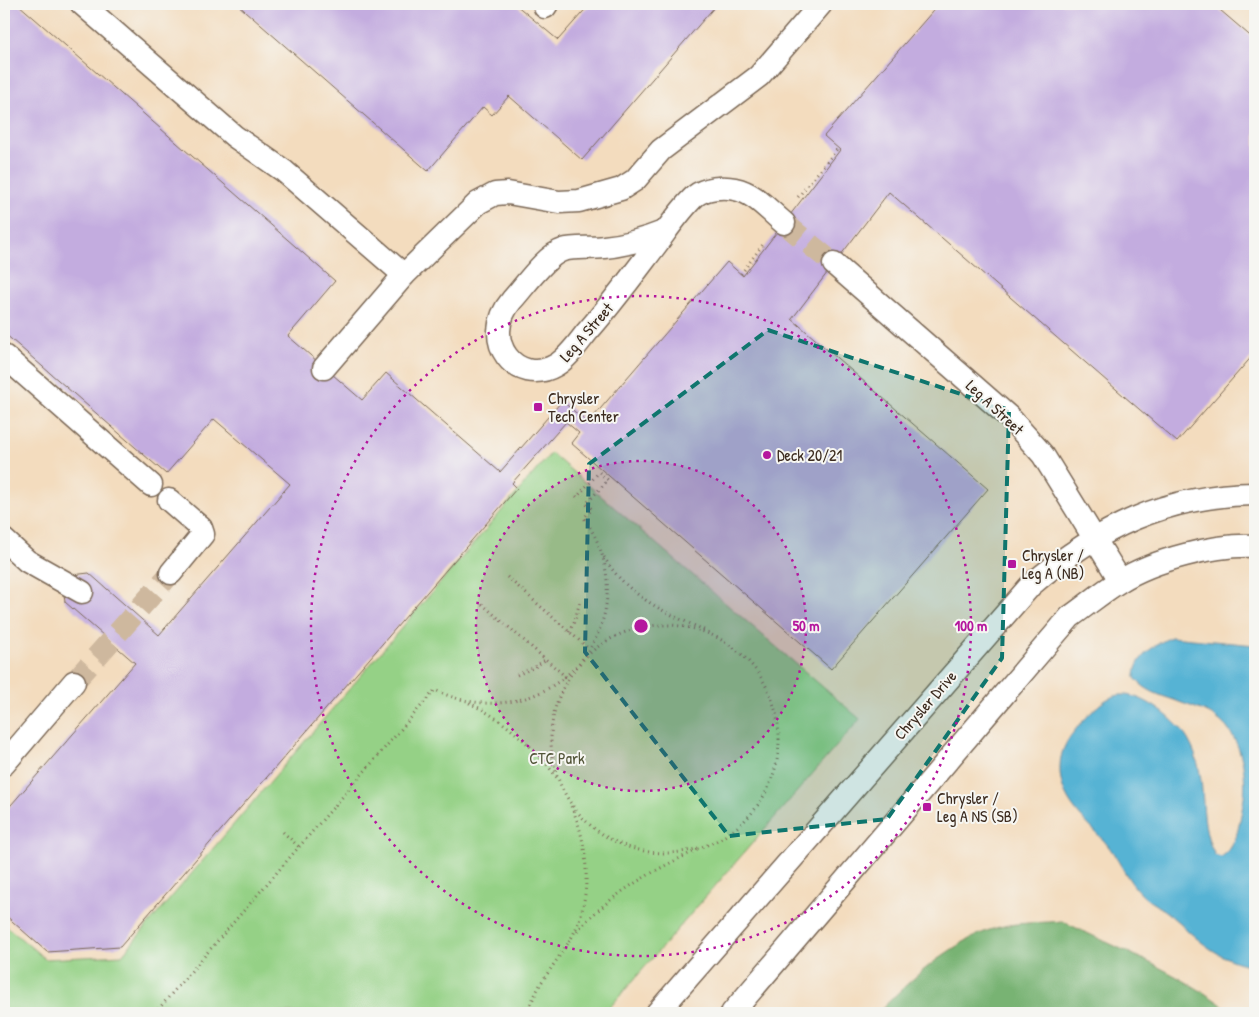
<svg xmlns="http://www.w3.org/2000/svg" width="1259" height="1017" viewBox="0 0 1259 1017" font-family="'Patrick Hand',sans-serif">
<rect width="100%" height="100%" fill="#f6f6f2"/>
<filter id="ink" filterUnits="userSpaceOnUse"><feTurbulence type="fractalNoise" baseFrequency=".02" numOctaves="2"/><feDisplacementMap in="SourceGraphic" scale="10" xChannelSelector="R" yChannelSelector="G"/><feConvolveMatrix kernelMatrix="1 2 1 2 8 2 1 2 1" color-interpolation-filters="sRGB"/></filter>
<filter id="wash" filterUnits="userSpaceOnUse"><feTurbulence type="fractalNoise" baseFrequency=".0096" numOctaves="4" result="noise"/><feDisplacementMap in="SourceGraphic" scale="20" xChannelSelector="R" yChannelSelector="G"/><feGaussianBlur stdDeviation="1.12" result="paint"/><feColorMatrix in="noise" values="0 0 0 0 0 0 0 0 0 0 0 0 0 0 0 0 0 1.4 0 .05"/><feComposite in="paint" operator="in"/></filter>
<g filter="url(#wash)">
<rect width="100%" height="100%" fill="#f3dcbe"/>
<path fill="#95d186" stroke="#687e52" d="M551,453L860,719L605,1013H4V924L45,959L122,955Z"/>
<path fill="#78b373" stroke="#5a6e48" d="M1062,921C1121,950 1181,973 1233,1013H878C909,980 959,935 1004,926C1023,922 1043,923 1062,921Z"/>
<path fill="#56b3d4" stroke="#486e79" d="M1171,637L1255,645V966C1217,961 1197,938 1170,915C1161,907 1150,903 1142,895C1126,880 1119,858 1105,842C1085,820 1059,801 1060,767C1060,748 1071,734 1083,721C1091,713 1101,701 1112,697C1135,687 1170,715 1183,732C1213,773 1194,817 1215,855L1221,857C1237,847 1238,828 1242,810C1249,776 1243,732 1210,714C1199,708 1186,705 1174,700C1159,695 1145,691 1135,678C1134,658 1154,645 1171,637Z"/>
<g id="blocks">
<g fill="#c3acdf">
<path d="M4,4H18L335,281L288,336L362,400L386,373L500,472L562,401L588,423L727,262L743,276L840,150L824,136L939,4H1213L1255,40V353L1177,442L889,192L792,319L988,489L831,669L571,443L579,433L566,422L512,483L517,488L120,947L47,952L4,914V813L135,663L65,602L63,587L72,575L89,573L159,635L290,484L214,419L166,474L4,333Z"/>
<path d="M237,4H515L558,40L590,4H717L582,160L509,96L492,115L483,107L428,171Z"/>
</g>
</g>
</g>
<g filter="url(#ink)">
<use href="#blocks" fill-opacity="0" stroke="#7b6856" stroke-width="1"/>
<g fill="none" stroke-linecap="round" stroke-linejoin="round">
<g stroke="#ceb89e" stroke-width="22" stroke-dasharray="22 11" stroke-linecap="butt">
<path d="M784,223L834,264"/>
<path d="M74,682L171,573"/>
</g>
<defs>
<g id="minor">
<path d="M82,4L234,136L284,171L404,275"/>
<path d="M545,7L547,4"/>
<path d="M666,231C646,239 626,245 604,247C591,249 575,246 563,250C546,255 524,287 512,300C478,340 517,388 556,365C568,358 578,343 587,332C611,305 633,275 655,246C667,230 680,210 695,196C705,188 723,186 735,189C755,193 768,210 784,223"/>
<path d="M834,264L1009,417L1043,455L1120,580"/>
<path d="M4,356L151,485"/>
<path d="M324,368L404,275L478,203L495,194L508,193L559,202L579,201L621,189L635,180L661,150L759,76L821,4"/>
<path d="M169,500L201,528L203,534L171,573"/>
<path d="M4,540L27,561L82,592"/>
<path d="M4,764L74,682"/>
<path d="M657,1013L1031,585C1098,528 1166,495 1255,494"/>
<path d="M732,1013L1070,617C1087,605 1102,592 1120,581C1154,560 1215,544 1255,546"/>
</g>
</defs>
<use href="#minor" stroke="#7b6856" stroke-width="25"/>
<g stroke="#7b6856" stroke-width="3" stroke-dasharray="1 4" stroke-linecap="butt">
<path d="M798,197L838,148"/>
<path d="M741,274L764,243"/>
<path d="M604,557C627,596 664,612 704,630"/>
<path d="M507,577L589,649"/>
<path d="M482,604L566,677"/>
<circle cx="665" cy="739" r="114"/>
<path d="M569,632L575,620L580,601"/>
<path d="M517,675L535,667L546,659"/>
<path d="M469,703C502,718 536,748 557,778"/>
<path d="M283,832L299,847"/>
<path d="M577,931C609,895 656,868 700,849"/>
<path d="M569,942C593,903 590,846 571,806"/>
<path d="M155,1013L435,690C548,744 656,622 584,518L592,509L586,504L608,480L599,472L577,497L576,496"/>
<path d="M526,1013L541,983L569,942"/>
</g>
<use href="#minor" stroke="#fff" stroke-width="22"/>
</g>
</g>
<path fill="#0f766e" fill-opacity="0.2" stroke="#0f766e" stroke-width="4" stroke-dasharray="10 6" stroke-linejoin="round" d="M768,330L1009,410L1002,658L887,819L729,836L585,652L589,464Z"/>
<circle cx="641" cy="626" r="165" fill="#b5179e" fill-opacity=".12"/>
<g fill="none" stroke="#b5179e" stroke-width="2.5" stroke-dasharray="2.5 5">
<circle cx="641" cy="626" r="165"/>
<circle cx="641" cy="626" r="330"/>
</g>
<g fill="#b5179e" stroke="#f6f6f2" stroke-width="2">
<rect x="533" y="402" width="10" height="10" rx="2.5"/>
<circle cx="767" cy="455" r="5"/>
<rect x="1007" y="559" width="10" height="10" rx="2.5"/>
<rect x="922" y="802" width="10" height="10" rx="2.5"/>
</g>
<g text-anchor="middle" stroke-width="4" stroke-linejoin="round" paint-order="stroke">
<g font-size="16" fill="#3b2a1e" stroke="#f6f6f2">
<text transform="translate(586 332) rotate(-49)" y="6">Leg A Street</text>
<text transform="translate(995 407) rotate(43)" y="6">Leg A Street</text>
<text transform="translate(925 705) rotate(-49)" y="6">Chrysler Drive</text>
</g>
<g font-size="16" fill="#3b2a1e" stroke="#f6f6f2" text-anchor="start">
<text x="548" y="404">Chrysler<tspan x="548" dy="18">Tech Center</tspan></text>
<text x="777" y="461">Deck 20/21</text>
<text x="1022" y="561">Chrysler /<tspan x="1022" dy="18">Leg A (NB)</tspan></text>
<text x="937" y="804">Chrysler /<tspan x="937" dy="18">Leg A NS (SB)</tspan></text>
</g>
<g font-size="16" fill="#525438" stroke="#f6f6f2">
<text x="557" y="764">CTC Park</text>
</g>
</g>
<circle cx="641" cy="626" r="8" fill="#b5179e" stroke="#f6f6f2" stroke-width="2.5"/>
<g font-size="15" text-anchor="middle" font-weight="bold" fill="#b5179e" stroke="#f6f6f2" stroke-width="4" stroke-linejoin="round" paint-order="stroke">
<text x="806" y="631">50 m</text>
<text x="971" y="631">100 m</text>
</g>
<rect width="1259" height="1017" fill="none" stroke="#f6f6f2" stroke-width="20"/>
</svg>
